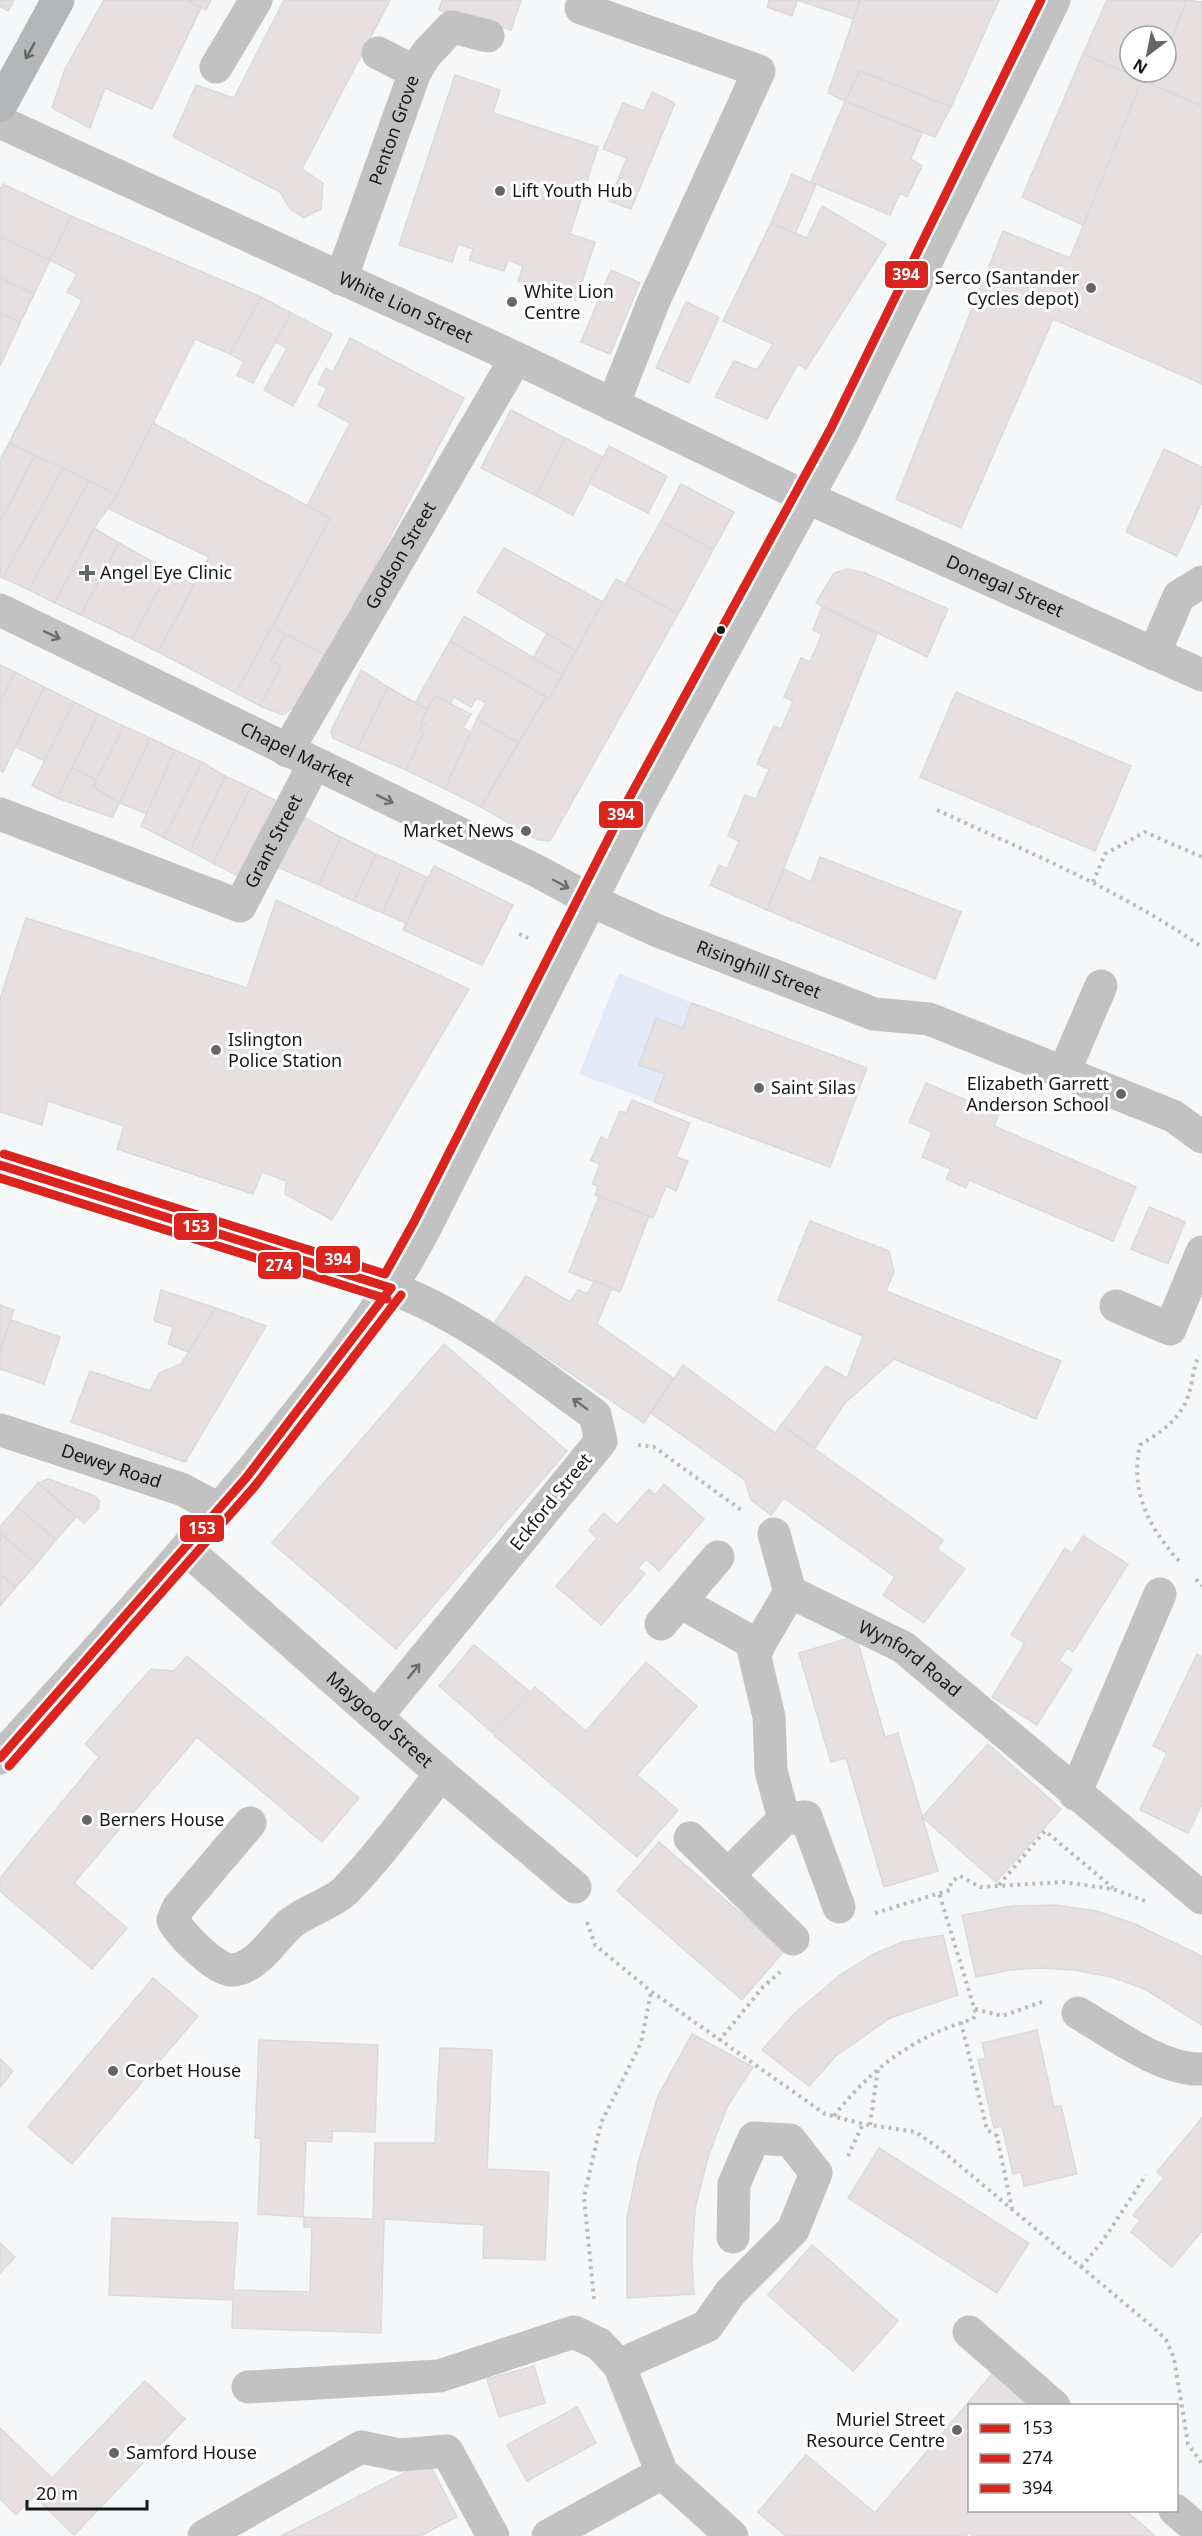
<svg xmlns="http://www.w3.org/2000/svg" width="1202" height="2536" viewBox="0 0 1202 2536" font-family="'Noto Sans',sans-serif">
<rect width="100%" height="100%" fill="#f5f7f9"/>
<path fill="#e2eaf7" d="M619,973L692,1003L683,1028L656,1018L639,1065L665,1074L654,1102L579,1074Z"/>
<g fill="#e6e0e1" stroke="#dadadb" stroke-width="1.5">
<path d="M0,0H14L8,11L0,6Z"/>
<path d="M104,0H187L201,8L152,109L105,88L90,128L52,108L65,69Z"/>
<path d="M187,0H211L206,10Z"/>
<path d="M284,0H390L302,169L323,183L321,209L304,218L290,209L280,192L173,137L196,85L234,98Z"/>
<path d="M442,0H521L511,30L439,10Z"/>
<path d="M769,0H860L854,19L797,0L792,16L767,7Z"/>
<path d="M860,0H999L951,107L860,71L845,101L828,93Z"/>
<path d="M1107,0H1187L1166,54V36H1130V72H1159L1154,85L1083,54Z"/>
<path d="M1187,0L1202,2V106L1154,85L1159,72H1166V54Z"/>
<path d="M1083,54L1142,80L1085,226L1022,197Z"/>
<path d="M860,71L951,107L935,137L845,101Z"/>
<path d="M455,75L500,90L493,113L598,147L570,234L595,242L576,300L518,281L523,266L508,260L504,271L469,260L473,249L458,244L452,262L399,245Z"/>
<path d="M1142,80L1202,106V384L1053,319L961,528L896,499L1003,231L1070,258Z"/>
<path d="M652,92L675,103L631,209L609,201L627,158L603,149L623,103L644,111Z"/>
<path d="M845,101L922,133L911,159L922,166L907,197L900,193L890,215L811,182Z"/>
<path d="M792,174L816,185L795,234L771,223Z"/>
<path d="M3,184L71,216L50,260L0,237V190Z"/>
<path d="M822,206L886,244L806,369L798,364L767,419L715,397L734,361L757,370L773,344L723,321L771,223L807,238Z"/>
<path d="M71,216L261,297L230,354L195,339L117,495L9,443L82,300L67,292L77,274L50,260Z"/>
<path d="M0,237L50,260L34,294L0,278Z"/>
<path d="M611,270L640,283L610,354L581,342Z"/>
<path d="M0,278L34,294L20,323L0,313Z"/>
<path d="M261,297L291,313L253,383L237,375L244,362L230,354Z"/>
<path d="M686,302L719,317L689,383L656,368Z"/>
<path d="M0,313L20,323L0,366Z"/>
<path d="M291,313L332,334L293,406L264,390L287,348L275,342Z"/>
<path d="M350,338L464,398L327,656L272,627L330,518L307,506L350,423L318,406L327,388L318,384L326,368L333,372Z"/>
<path d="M511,410L565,438L536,496L481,468Z"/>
<path d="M153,423L330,518L236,693L158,652L209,557L107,508L117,495Z"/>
<path d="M565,438L603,457L573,515L536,496Z"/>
<path d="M9,443L35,456L0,522V460Z"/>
<path d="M609,446L667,476L648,513L589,483Z"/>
<path d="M1164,449L1202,467V502L1177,556L1126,532Z"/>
<path d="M35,456L63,468L3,578L0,577V522Z"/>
<path d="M63,468L89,481L29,590L3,578Z"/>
<path d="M89,481L117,495L94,528L55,603L29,590Z"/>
<path d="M681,484L734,512L713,550L661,521Z"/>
<path d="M661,521L713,550L678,614L625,585Z"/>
<path d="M94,528L119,543L81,615L55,603Z"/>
<path d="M119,543L169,571L132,639L81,615Z"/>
<path d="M504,548L603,602L576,651L477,592Z"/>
<path d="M848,569L865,573L948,609L927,657L816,603L834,573Z"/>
<path d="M169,571L194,585L158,652L132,639Z"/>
<path d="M616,579L678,614L550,841L538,840L481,807L546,697L549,699Z"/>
<path d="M822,606L877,634L767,910L710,885L719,865L727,869L739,841L728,836L745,795L756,799L769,769L757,764L774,726L781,729L793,701L784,697L801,658L810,662L822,634L813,630Z"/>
<path d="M464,616L562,675L549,699L450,641Z"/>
<path d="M272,627L286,634L271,661L281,666L260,706L236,693Z"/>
<path d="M547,633L576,651L562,675L533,658Z"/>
<path d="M286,634L327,656L294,707L283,715L260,706L281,666L271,661Z"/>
<path d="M450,641L546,697L518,743L477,719L486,703L477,698L471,707L454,697L450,704L435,696L428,710L415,703Z"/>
<path d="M0,665L15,672L0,702Z"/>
<path d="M361,670L388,687L357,749L333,738L331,731Z"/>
<path d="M15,672L44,687L3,772L0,771V702Z"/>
<path d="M44,687L74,702L45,761L16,747Z"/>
<path d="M388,687L428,710L420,731L424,733L406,770L357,749Z"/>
<path d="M956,692L1131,766L1095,851L920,777Z"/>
<path d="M435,696L471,714L463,728L471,732L445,789L406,770L424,733L420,731L425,724L421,722Z"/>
<path d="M74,702L98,714L57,798L32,786Z"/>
<path d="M98,714L124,726L97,780L72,768Z"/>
<path d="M477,719L518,743L481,807L445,789Z"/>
<path d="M124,726L150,738L120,803L93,787Z"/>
<path d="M150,738L175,750L147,814L120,803Z"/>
<path d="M175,750L202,762L164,838L141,826Z"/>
<path d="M202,762L225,776L190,851L164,838Z"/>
<path d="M72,768L97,780L93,787L120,803L112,817L57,798Z"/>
<path d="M225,776L251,788L213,863L190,851Z"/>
<path d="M251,788L275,800L238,876L213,863Z"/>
<path d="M303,817L341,837L319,885L277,867Z"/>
<path d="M341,837L376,854L354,901L319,885Z"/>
<path d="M376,854L403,866L383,913L354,901Z"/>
<path d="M820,857L961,912L935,979L767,910L784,869L811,882Z"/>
<path d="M403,866L427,877L406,923L383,913Z"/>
<path d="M434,866L513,905L482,965L403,930Z"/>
<path d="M276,900L469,989L332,1220L285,1194L286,1181L262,1172L253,1194L117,1149L124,1126L48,1101L42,1125L0,1112V999L26,918L247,988Z"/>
<path d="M692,1003L867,1068L830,1167L654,1102L665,1074L639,1065L656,1018L683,1028Z"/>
<path d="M926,1083L999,1114L994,1126L1136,1187L1113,1241L969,1180L966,1188L946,1179L951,1169L922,1157L932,1132L909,1122Z"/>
<path d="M632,1100L690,1123L676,1157L688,1161L676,1191L666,1186L653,1218L595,1195L598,1186L592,1184L600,1164L591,1160L601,1137L608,1140L620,1111L626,1113Z"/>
<path d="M599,1196L649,1216L620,1292L569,1272Z"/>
<path d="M1149,1207L1185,1222L1168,1264L1131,1249Z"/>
<path d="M810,1221L889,1251L894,1272L886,1291L1061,1361L1036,1419L894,1359L844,1404L815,1448L781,1425L826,1366L847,1378L863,1336L778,1300Z"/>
<path d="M526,1276L570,1302L578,1290L587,1294L595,1281L612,1288L597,1324L673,1378L644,1423L495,1322Z"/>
<path d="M161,1290L216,1308L189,1352L168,1344L173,1327L154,1321Z"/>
<path d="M0,1305L14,1310L0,1351Z"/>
<path d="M216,1308L266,1326L185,1462L71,1422L90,1371L150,1391L159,1373L181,1364Z"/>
<path d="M11,1320L60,1337L44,1384L0,1369V1351Z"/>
<path d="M444,1344L567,1451L396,1649L272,1543Z"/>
<path d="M683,1365L775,1433L781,1425L943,1540L937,1549L965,1569L924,1623L883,1595L895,1577L784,1498L771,1515L751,1500L745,1480L651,1413Z"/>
<path d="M48,1479L95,1496L100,1502L98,1509L84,1523L38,1483Z"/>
<path d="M38,1483L76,1517L56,1540L17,1507Z"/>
<path d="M664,1484L704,1519L659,1571L646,1559L638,1568L645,1574L601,1625L556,1586L597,1538L589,1530L604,1513L617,1525L649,1489L655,1495Z"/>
<path d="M17,1507L56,1540L36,1564L0,1533V1527Z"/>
<path d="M0,1533L36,1564L16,1587L0,1574Z"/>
<path d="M1083,1536L1128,1564L1073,1652L1067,1648L1059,1661L1072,1669L1037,1725L992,1697L1025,1643L1011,1635L1065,1548L1072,1553Z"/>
<path d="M0,1574L16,1587L0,1606Z"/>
<path d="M856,1636L885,1737L898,1733L938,1871L884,1887L846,1758L831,1762L799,1653Z"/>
<path d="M474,1645L529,1691L493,1733L439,1686Z"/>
<path d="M1197,1654L1202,1657V1804L1188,1833L1140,1810L1167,1753L1153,1746Z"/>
<path d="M187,1656L359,1798L322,1842L197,1737L74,1883L127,1928L92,1969L0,1891V1878L99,1757L85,1744L151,1669L174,1671Z"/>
<path d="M646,1662L697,1706L637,1775L678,1810L637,1857L494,1735L535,1687L586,1731Z"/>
<path d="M988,1744L1061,1809L996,1882L922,1817Z"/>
<path d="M659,1842L784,1951L742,2000L617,1891Z"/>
<path d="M1055,1905L1097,1911L1135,1924L1202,1956V2025L1145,1989L1111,1977L1074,1970L1040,1968L1010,1970L976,1977L962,1915L1012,1906Z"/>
<path d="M943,1935L958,1995L890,2018L836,2056L809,2086L762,2050L794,2014L840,1975L872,1955L902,1942Z"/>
<path d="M153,1978L198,2016L72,2164L28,2127Z"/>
<path d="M1037,2030L1054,2107L1061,2106L1077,2174L1024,2186L1021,2172L1013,2174L1002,2126L994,2128L978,2060L986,2058L982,2043Z"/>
<path d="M692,2034L753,2067L728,2105L709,2154L695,2209L692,2261L694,2294L627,2298V2218L638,2164L658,2096Z"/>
<path d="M259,2040L378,2045L375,2132L332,2131V2142L306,2141L303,2217L258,2214L261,2138H255Z"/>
<path d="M440,2048L492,2050L487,2169L549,2172L545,2260L483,2258L484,2225L384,2219L381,2333L232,2328L233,2300L109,2295L112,2218L238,2223L233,2290L310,2292L312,2227H304V2217L373,2219L375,2143H435Z"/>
<path d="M0,2059L13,2071L0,2087Z"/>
<path d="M1202,2118V2231L1172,2267L1131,2232L1140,2220L1133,2215L1164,2178L1157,2172Z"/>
<path d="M879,2148L1029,2243L997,2293L848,2198Z"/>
<path d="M0,2243L15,2257L0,2273Z"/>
<path d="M812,2245L898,2321L853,2371L768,2295Z"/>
<path d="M534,2366L545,2403L499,2417L487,2379Z"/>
<path d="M998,2367L1043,2406H970V2510H1072L1075,2513L1077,2510H1125L1155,2536H973L969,2532L966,2536H786L758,2512L806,2455L875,2513Z"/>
<path d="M145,2381L185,2419L74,2535L34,2496L16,2515L0,2499V2428L52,2478Z"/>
<path d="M577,2407L596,2443L527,2481L507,2445Z"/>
<path d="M428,2461L457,2517L420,2536H281Z"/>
</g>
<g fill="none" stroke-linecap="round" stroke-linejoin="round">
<g stroke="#babbbc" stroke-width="4" stroke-dasharray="3 4.5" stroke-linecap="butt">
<path d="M937,810C1028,852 1120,890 1202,947"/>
<path d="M1093,882L1105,854L1145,832L1202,857"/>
<path d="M519,934L528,938"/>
<path d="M638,1445L654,1447L744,1512"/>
<path d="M1179,1561C1148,1527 1130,1491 1140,1445C1161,1432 1180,1420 1188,1396C1193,1382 1193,1368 1199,1355"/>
<path d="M1196,1579L1202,1586"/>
<path d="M999,1885L1045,1831L1113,1888"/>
<path d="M875,1913L950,1890L951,1882L960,1876L980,1887L1063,1882L1113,1889L1145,1901"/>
<path d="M587,1922L595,1945L652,1992L825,2114L863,2124L916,2132L940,2149L1154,2328L1166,2340L1174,2358L1188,2444L1202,2464"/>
<path d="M975,2009L1002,2016L1042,2002"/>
<path d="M961,2022L987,2130L997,2136L1012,2209"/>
<path d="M719,2041L763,1987L780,1972"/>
<path d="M834,2116C871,2068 915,2036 973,2019L976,2014L939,1893"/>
<path d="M870,2125L878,2069"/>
<path d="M848,2156L863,2124"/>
<path d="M1081,2267L1102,2242L1146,2175"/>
<path d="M594,2299L584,2197L601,2123L641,2043L651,1992"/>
</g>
<g stroke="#c2c2c3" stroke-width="33">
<path d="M581,8L759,71L653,303L613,405"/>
<path d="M378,53L415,72"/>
<path d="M216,67L256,0"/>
<path id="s1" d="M0,122L516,358L808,498L1202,675"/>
<path id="s2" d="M341,279L415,72L427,53L452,27L488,36"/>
<path id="s3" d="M0,610L539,872L592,901L658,931L874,1014L929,1019L1173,1116L1202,1137"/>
<path d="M1154,654L1179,596L1202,582"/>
<path id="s4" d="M287,751L516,358"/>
<path id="s5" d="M0,814L240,906L314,764"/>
<path d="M1064,1072L1101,986"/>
<path d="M0,1165L391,1288C467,1317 530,1368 595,1415L601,1441L377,1716"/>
<path d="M1116,1306L1170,1329L1202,1252"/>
<path id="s6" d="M0,1430L181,1489L219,1509"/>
<path d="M774,1534L790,1592"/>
<path id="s7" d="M186,1549L441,1774L575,1887"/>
<path d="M680,1602L759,1646"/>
<path d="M661,1624L718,1557"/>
<path d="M0,1758C98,1650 195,1542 285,1429C336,1365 388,1300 425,1228L638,807L842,434L1054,0"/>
<path d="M1075,1794L1160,1594"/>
<path id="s8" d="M784,1819L771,1771L769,1717L754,1653L790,1592L903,1647L1202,1898"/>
<path d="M250,1823L178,1908L173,1920C179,1933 215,1969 230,1970C255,1971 274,1938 290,1924C306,1910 330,1905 345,1891C380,1855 410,1813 441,1774"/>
<path d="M690,1838L793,1939"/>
<path d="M728,1875L784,1819L806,1817L839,1907"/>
<path d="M1078,2013C1113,2033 1162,2071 1202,2069"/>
<path d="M969,2332L1054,2406"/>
<path d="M619,2365L707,2326L730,2293L793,2230L816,2173L790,2140L754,2138L734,2184L733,2237"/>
<path d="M248,2387L439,2376L574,2332L599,2344L619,2365L662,2473L732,2536"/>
<path d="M1175,2510L1202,2533"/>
<path d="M204,2536L361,2447L400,2455L447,2451L493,2536"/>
<path d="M548,2536L662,2473"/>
</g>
<path stroke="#b4b6b7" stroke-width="33" d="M0,106L58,0"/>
<defs>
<g id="bus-1">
<path d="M0,1165L391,1288"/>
<path d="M0,1758L246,1478L391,1288"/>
</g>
<g id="bus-2">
<path d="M0,1178L387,1299"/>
<path d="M9,1766L255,1486L401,1295"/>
</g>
<path id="bus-3" d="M4,1154L385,1274L414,1222L627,802L831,428L1041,0"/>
</defs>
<use href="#bus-1" stroke="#fff" stroke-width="14"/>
<use href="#bus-2" stroke="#fff" stroke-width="14"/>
<use href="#bus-3" stroke="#fff" stroke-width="14"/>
<use href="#bus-1" stroke="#dc241f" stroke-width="9"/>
<use href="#bus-2" stroke="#dc241f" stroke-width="9"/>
<use href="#bus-3" stroke="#dc241f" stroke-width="9"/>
</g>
<defs><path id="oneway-shaft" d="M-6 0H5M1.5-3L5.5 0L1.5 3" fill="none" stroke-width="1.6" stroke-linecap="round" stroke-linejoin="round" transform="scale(1.5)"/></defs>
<use stroke="#666768" href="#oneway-shaft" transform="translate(30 51) rotate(119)"/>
<g stroke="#6c6d6e">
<use href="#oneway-shaft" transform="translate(52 635) rotate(26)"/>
<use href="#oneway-shaft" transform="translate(385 799) rotate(26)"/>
<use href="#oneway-shaft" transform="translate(561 884) rotate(28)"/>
<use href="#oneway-shaft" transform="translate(580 1404) rotate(-144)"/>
<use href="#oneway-shaft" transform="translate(414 1671) rotate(-51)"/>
</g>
<g fill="#656667" stroke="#fff" stroke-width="2">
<circle cx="500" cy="191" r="6"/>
<circle cx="1091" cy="288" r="6"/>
<circle cx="512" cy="302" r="6"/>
<path d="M84 564h6v6h6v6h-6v6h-6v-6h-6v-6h6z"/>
<circle cx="526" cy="831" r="6"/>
<circle cx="216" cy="1050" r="6"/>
<circle cx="759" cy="1088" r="6"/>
<circle cx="1121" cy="1094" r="6"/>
<circle cx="87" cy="1820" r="6"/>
<circle cx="113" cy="2071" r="6"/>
<circle cx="957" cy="2430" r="6"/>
<circle cx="114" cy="2453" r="6"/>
</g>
<circle fill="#171819" stroke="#fff" stroke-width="2" cx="721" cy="630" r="5"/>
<g text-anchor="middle" stroke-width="6" stroke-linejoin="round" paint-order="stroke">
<g font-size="18" fill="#171819" stroke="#fff">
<text dy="6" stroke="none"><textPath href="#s2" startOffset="158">Penton Grove</textPath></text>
<text dy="6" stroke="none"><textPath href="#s1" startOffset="446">White Lion Street</textPath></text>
<text dy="6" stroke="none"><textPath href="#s4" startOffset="226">Godson Street</textPath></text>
<text dy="6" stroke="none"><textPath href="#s1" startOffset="1107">Donegal Street</textPath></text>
<text dy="6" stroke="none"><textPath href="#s3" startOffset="330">Chapel Market</textPath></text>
<text dy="6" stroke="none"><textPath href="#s5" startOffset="330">Grant Street</textPath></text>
<text dy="6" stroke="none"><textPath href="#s3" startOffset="840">Risinghill Street</textPath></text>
<text dy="6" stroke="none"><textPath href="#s6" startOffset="117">Dewey Road</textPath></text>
<text transform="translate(551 1502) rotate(-51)" y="6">Eckford Street</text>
<text dy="6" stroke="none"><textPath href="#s8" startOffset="378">Wynford Road</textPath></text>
<text dy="6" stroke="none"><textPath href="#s7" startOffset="258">Maygood Street</textPath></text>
</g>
<g font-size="18" fill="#171819" stroke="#fff" text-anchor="start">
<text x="512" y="197">Lift Youth Hub</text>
<text x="1079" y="284" text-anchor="end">Serco (Santander<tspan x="1079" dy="21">Cycles depot)</tspan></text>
<text x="524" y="298">White Lion<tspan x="524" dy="21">Centre</tspan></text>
<text x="100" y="579">Angel Eye Clinic</text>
<text x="514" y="837" text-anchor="end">Market News</text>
<text x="228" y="1046">Islington<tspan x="228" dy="21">Police Station</tspan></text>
<text x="1109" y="1090" text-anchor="end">Elizabeth Garrett<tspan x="1109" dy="21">Anderson School</tspan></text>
<text x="771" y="1094">Saint Silas</text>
<text x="99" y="1826">Berners House</text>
<text x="125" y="2077">Corbet House</text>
<text x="945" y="2426" text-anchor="end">Muriel Street<tspan x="945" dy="21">Resource Centre</tspan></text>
<text x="126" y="2459">Samford House</text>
</g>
</g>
<g stroke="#fff" stroke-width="2">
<rect x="884" y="260" width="45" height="29" rx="6" fill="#dc241f"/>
<rect x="598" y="800" width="46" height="29" rx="6" fill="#dc241f"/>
<rect x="173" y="1212" width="45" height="29" rx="6" fill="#dc241f"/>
<rect x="315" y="1245" width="46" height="29" rx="6" fill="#dc241f"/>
<rect x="257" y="1251" width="45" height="29" rx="6" fill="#dc241f"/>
<rect x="179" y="1514" width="46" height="29" rx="6" fill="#dc241f"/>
</g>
<g font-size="16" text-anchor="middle" font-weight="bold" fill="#fff">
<text x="906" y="280">394</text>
<text x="621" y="820">394</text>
<text x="196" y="1232">153</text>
<text x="338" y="1265">394</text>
<text x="279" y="1271">274</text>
<text x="202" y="1534">153</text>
</g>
<rect x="968" y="2404" width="210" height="108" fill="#ffffff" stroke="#a2a3a3" stroke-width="1.5"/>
<rect x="980" y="2424" width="30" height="9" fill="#dc241f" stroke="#a2a3a3" stroke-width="1.5"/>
<text x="1022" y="2434" font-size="18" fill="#171819">153</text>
<rect x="980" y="2454" width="30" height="9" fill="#dc241f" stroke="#a2a3a3" stroke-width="1.5"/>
<text x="1022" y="2464" font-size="18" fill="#171819">274</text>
<rect x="980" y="2484" width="30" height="9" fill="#dc241f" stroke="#a2a3a3" stroke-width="1.5"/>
<text x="1022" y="2494" font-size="18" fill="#171819">394</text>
<g transform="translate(1148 54) rotate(212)"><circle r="28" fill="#ffffff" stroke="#a2a3a3" stroke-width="1.5"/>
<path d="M0-4.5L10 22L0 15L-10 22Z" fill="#656667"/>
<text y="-9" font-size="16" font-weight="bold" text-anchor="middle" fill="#171819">N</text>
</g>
<path d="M27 2500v9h120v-9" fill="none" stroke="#171819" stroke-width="3"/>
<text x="36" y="2500" font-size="18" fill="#171819" stroke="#ffffff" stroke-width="4.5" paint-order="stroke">20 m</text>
</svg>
